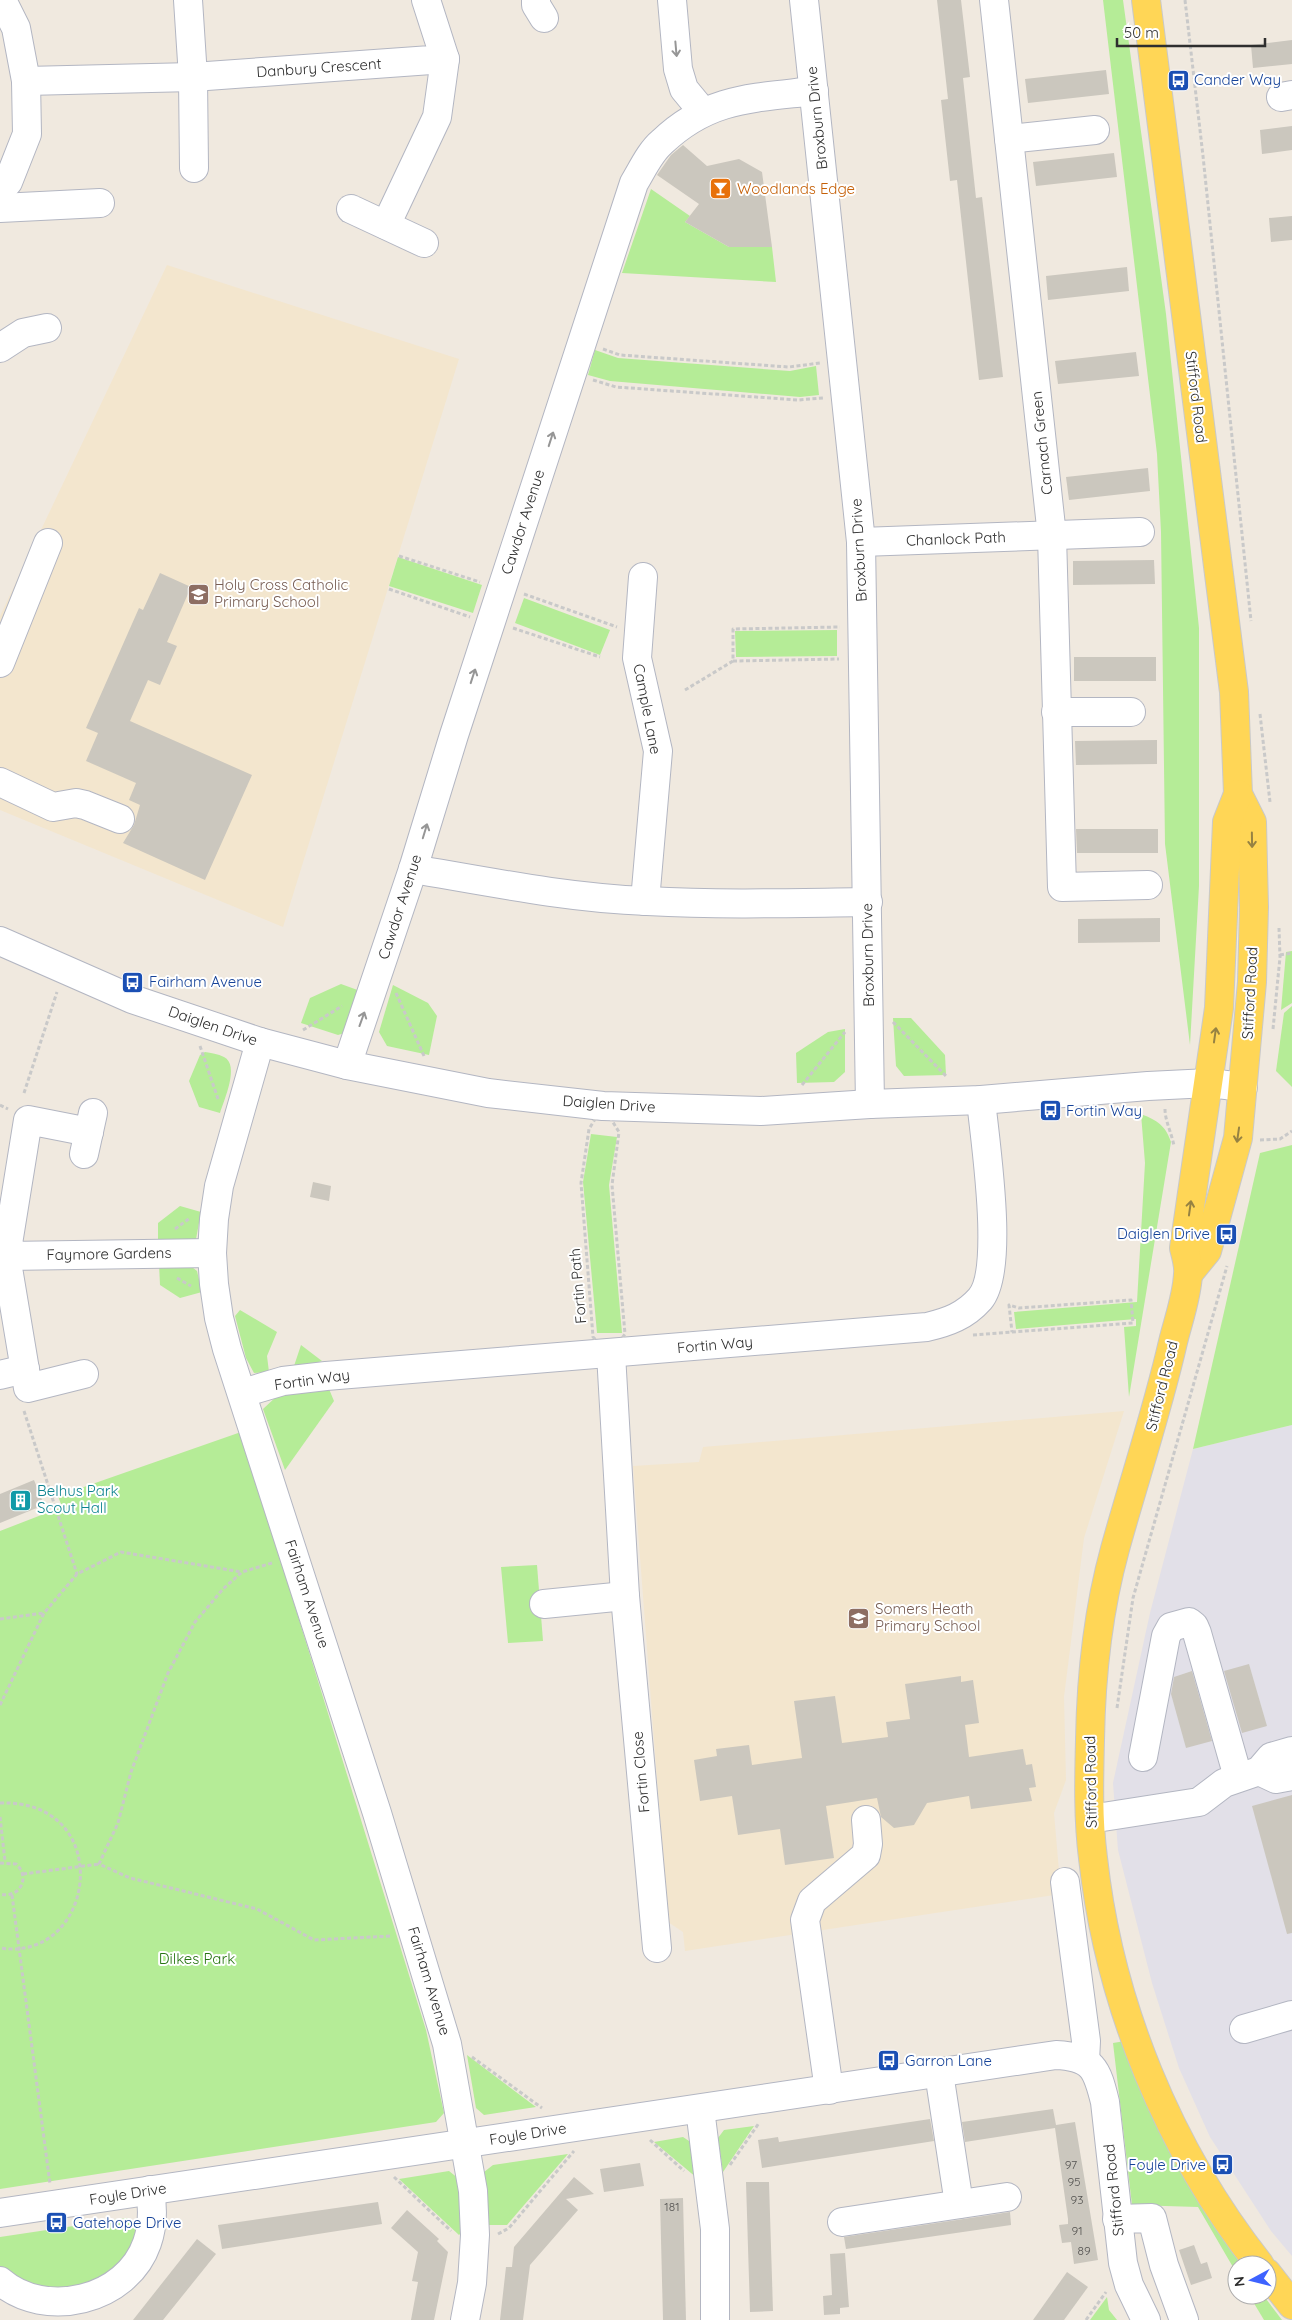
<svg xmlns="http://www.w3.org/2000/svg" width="1292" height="2320" viewBox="0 0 1292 2320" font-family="Quicksand,sans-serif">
<rect width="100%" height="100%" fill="#f0e9df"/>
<path fill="#e2e0e8" d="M1292,1425V2256L1271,2231L1210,2137L1179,2068L1152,1983L1118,1850L1113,1783L1150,1613L1193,1449Z"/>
<g fill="#f3e6ce">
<path d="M167,265L459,359L283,927L0,810V616Z"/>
<path d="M1124,1411L1084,1538L1064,1697L1066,1780L1054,1813L1061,1894L685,1951L683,1932L668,1922L633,1466L699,1462L703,1447Z"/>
</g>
<g fill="#b5ec97">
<path d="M1103,0H1123L1166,314L1199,628V886L1190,1045L1165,844L1161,532L1157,454Z"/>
<path d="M651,189L690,216L685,222L729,247H772L776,282L622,273Z"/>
<path d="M595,350L618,358L790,371L816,366L819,395L800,397L610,381L588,375Z"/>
<path d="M398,557L482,585L473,613L389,586Z"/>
<path d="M524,598L610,630L600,655L515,623Z"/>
<path d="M837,630V656L736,657L735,631Z"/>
<path d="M1292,951V1003L1281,1010L1286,952Z"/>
<path d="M341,984L363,992L351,1031L338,1035L301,1023L310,998Z"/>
<path d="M393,985L428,1003L437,1016L429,1055L387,1046L379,1032Z"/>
<path d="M1292,1006V1087L1276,1071L1284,1013Z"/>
<path d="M893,1018H911L945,1055L946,1075L904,1076L896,1066Z"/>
<path d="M845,1029V1072L834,1082L797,1083L796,1053L828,1032Z"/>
<path d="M205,1052C211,1053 218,1054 224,1057C240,1065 224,1100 220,1113L199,1107L189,1081L200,1055Z"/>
<path d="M1141,1114C1157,1120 1166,1126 1171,1142L1129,1397L1124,1327L1136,1326V1319L1016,1329L1014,1312L1137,1302L1145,1163Z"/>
<path d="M591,1134L617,1137L609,1185L622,1333H597L583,1182Z"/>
<path d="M1292,1145V1425L1193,1449L1260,1153Z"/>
<path d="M180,1206L201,1212L196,1239L158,1241V1223Z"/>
<path d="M159,1264H188L197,1271L202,1292L180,1298L160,1285Z"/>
<path d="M240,1310L277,1332L267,1356L269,1372L254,1373L246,1358L235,1316Z"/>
<path d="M301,1345L322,1361L293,1369Z"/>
<path d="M329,1389L334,1401L285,1470L263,1409L277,1396Z"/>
<path d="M241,1432L426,2030L444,2113L436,2122L0,2189V1531L62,1507L58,1496Z"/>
<path d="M537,1565L543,1641L508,1643L501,1567Z"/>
<path d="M1125,2041L1243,2265H1237V2274L1198,2207L1132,2205L1113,2043Z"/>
<path d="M467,2055L536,2107L484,2115L476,2108Z"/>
<path d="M754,2126L723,2172L718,2138L724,2130Z"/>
<path d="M683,2137L692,2143L697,2178L654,2142Z"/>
<path d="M568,2154L507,2225H488L484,2172L493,2165Z"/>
<path d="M449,2171L459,2179L461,2233L459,2235L399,2179Z"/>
<path d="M127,2218L135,2223L144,2222L138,2242L111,2277L53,2294L0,2269V2237Z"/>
<path d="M1249,2295H1263L1282,2320H1264Z"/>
<path d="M1107,2297L1109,2310L1117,2320H1090Z"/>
</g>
<g fill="#cbc7be">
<path d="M937,0H961L970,77L963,78L976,198L982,197L1003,377L979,380L957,180L950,181L941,100L948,99Z"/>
<path d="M1292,40V64L1253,68L1251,45Z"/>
<path d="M1106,70L1109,94L1028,103L1025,79Z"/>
<path d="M1292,126V150L1262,154L1260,130Z"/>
<path d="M683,145L707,166L739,159L762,172L772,247H729L685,222L699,204L657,175L671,155Z"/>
<path d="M1114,153L1117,177L1036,186L1033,162Z"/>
<path d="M1292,216V240L1271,242L1269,218Z"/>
<path d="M1127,267L1129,291L1048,300L1046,276Z"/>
<path d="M1136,352L1139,376L1058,384L1055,361Z"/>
<path d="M1148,468L1150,491L1069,500L1066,477Z"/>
<path d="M1154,560L1155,584L1073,585V561Z"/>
<path d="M160,573L191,587L167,642L177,646L160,685L148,680L130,721L252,775L205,880L123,843L134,825L140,805L129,800L136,783L86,761L98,733L86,728L139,608L143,610Z"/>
<rect x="1074" y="657" width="82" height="24"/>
<path d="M1157,740V764L1076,765L1075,741Z"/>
<path d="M1076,829H1158V853H1077Z"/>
<path d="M1160,918V942L1078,943V919Z"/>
<path d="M313,1182L331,1186L329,1201L310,1197Z"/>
<path d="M34,1480L44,1505L0,1523V1494Z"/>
<path d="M1249,1664L1267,1726L1242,1733L1224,1671Z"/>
<path d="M1192,1671L1212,1741L1186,1748L1171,1694L1174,1677Z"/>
<path d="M961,1676V1682L973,1680L979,1723L965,1725L969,1757L1023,1749L1026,1765L1032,1764L1036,1787L1029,1788L1032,1801L971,1809L969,1796L927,1803L914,1825L894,1828L881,1817L877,1798L826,1806L834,1858L785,1865L780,1829L738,1835L732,1796L700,1801L694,1760L717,1756L716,1749L749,1745L752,1765L802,1758L794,1701L835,1696L842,1743L888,1737L886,1722L910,1719L905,1684Z"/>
<path d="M1292,1795V1933L1287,1934L1252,1806Z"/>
<path d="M1053,2109L1056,2125L1075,2122L1098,2260L1074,2264L1071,2242L1062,2243L1059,2225L1068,2224V2219L1055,2128L965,2142L962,2122Z"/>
<path d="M930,2119L934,2141L762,2168L758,2140L778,2137L779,2142Z"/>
<path d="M640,2163L644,2186L604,2192L600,2169Z"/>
<path d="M574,2177L594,2194L566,2199L578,2210L530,2265L523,2320H500L506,2267H512L514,2247Z"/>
<path d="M746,2182H769L773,2311L750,2312Z"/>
<path d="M683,2198L686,2320H663L660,2199Z"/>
<path d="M378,2202L382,2224L222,2249L218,2225Z"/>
<path d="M407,2210L439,2239L437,2241L448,2252L434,2320H411L418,2282L412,2281L418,2252L391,2228Z"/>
<path d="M1010,2212L1011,2225L846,2249L844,2237Z"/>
<path d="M197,2239L216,2254L163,2320H133Z"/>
<path d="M1194,2245L1201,2264L1207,2262L1212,2278L1191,2285L1179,2250Z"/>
<path d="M845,2253L849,2307L840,2308V2314L824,2315L823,2296L832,2295L830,2254Z"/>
<path d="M1067,2272L1088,2287L1064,2320H1033Z"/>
</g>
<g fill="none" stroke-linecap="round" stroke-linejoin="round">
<defs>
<g id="minor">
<path d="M188,0L193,77L194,168"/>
<path d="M536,0V5L544,18"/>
<path d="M672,0L678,69L684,89L703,112"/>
<path d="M804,0L861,542L870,1104"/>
<path d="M994,0L1052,536L1062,887L1148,885"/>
<path d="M26,81L193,77L445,59L426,0"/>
<path d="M1281,97L1292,95"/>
<path d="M1009,139L1095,130"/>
<path d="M0,191L8,182L27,134L26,81L16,28L2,0"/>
<path d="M0,208L100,203"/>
<path d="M351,209L424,243"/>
<path d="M386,225L437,117L445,59"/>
<path d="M0,348L23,333L47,328"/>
<path d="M861,542L1140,532"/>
<path d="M643,577L637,658L658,751L645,901"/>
<path d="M0,663L48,543"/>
<path d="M1056,712H1131"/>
<path d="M0,782L53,807L76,803L85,805L120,819"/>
<path d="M413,869C490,882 568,898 647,901C721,905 794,903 868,902"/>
<path d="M0,941L132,999L260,1042L347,1065L488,1093L603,1106L761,1111L870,1104L981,1100L1148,1086L1209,1083L1243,1087"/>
<path d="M260,1042L219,1186L214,1219L212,1253L214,1284L219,1318L227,1349L377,1813L447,2044L473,2191L475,2235L472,2283L465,2320"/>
<path d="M347,1065L413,869L454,735L634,183C642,170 650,152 662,142C709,97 754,98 814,91"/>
<path d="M89,1132L28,1120L6,1256L212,1253"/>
<path d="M84,1154L93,1113"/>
<path d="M6,1256L28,1388L84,1374"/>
<path d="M611,1354L625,1596L657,1948"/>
<path d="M0,1375L25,1369"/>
<path d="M243,1393L283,1381L326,1376L927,1327C948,1322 965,1316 980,1299C1005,1270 985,1142 981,1100"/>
<path d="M544,1604L625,1596"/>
<path d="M1143,1757L1166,1636L1171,1627L1189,1622L1194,1626L1197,1633L1238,1777"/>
<path d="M1259,1771L1276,1779L1292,1776"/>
<path d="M1090,1819L1199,1802L1224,1783L1259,1771L1271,1757L1292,1751"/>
<path d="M1065,1882L1086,2041L1085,2061"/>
<path d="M1244,2029L1292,2015"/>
<path d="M939,2073L959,2204"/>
<path d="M829,2090L805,1920L812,1901L866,1855L868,1844L866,1820"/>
<path d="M700,2109L715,2229V2320"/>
<path d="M0,2213L1056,2055C1093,2057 1097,2069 1105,2102L1123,2263L1129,2285L1146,2320"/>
<path d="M1117,2219L1152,2218L1164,2265L1184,2320"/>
<path d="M842,2222L1007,2197"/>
<path d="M0,2281C45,2320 127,2301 147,2243C153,2226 153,2208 150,2190"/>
</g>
<g id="major">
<path d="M1146,0L1234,692L1238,794L1252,822L1254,907L1252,982L1238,1138L1207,1251L1189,1273"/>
<path d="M1238,794L1227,822L1219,1008L1184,1248C1186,1256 1189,1266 1188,1274C1187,1297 1178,1321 1173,1342C1157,1412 1134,1480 1115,1549C1098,1611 1091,1676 1090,1740C1089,1779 1088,1819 1093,1858C1109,2004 1169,2150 1260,2265"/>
<path d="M1267,2273L1292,2305"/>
</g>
</defs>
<use href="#minor" stroke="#b3b6c2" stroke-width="30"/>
<use href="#major" stroke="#c9c9c9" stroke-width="30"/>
<g stroke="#c9c9c9" stroke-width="3" stroke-dasharray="4 2.5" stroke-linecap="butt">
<path d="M1185,0L1203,156L1251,621"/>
<path d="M603,349L620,355L789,367L820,363"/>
<path d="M593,380L616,387L798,400L823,398"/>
<path d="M399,556L480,582"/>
<path d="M389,589L470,617"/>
<path d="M524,594L617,627"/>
<path d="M513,628L600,657"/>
<path d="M733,661L839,659"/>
<path d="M685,690L733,661V629L840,627"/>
<path d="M1260,714L1270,802"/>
<path d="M1280,955L1292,953"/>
<path d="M396,993L424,1056"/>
<path d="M893,1022L947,1077"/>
<path d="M1273,1029L1280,957L1279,928"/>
<path d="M303,1030L342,1006"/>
<path d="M200,1046L218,1099"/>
<path d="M802,1085L845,1032"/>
<path d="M24,1093L57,992"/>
<path d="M0,1105L8,1109"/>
<path d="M603,1106L619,1132L612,1185L625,1334L611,1354L593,1337L581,1183L589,1129Z"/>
<path d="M1165,1109C1165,1121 1172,1134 1174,1146"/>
<path d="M1260,1140L1280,1139L1292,1131"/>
<path d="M175,1229L190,1218"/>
<path d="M177,1278L191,1286"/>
<path d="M973,1335L1133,1323L1131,1300L1019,1308L1009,1305L1012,1332"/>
<path d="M24,1411L77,1574"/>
<path d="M272,1563L242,1572L223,1589L195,1622L168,1673L131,1772L118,1823L99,1864L130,1878L257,1909L314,1940L391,1936"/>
<path d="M0,1619L44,1613"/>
<path d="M0,1705L44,1613L77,1574L121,1552L242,1572"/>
<path d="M1117,1708L1133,1598L1227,1266"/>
<path d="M0,1803C117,1799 97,1963 0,1948"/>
<path d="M0,1817L5,1861"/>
<path d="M0,1863L16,1864C31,1877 20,1899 0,1894"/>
<path d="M23,1874L99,1864"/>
<path d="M12,1895L50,2184"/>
<path d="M472,2057L542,2108"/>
<path d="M650,2140L684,2171"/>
<path d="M730,2165L759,2123"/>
<path d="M394,2177L451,2231"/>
<path d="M498,2234L509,2228L574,2151"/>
<path d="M1086,2320L1106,2292"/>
</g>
<use href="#minor" stroke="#fff" stroke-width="28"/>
<use href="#major" stroke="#ffd656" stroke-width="28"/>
</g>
<defs><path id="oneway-shaft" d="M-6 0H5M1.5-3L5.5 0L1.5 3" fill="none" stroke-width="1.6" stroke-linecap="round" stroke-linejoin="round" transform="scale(1.25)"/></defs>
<g stroke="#969696">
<use href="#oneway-shaft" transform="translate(676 49) rotate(85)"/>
<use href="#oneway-shaft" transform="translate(551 439) rotate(-72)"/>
<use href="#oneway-shaft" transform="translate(473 676) rotate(-72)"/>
<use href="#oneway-shaft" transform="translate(425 831) rotate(-73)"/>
<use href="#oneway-shaft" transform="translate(362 1019) rotate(-70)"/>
</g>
<g stroke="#968242">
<use href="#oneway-shaft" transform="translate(1252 840) rotate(89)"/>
<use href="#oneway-shaft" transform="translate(1215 1035) rotate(-82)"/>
<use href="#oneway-shaft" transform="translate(1238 1135) rotate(98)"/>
<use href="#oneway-shaft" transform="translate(1190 1208) rotate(-82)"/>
</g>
<defs>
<symbol id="bus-square" viewBox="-11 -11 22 22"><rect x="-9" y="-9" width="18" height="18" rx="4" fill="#1a4fb4" stroke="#fff"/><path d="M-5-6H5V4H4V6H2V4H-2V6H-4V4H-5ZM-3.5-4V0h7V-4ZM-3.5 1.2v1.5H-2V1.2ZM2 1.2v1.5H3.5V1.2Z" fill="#fff"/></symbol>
<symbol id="bar-square" viewBox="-11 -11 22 22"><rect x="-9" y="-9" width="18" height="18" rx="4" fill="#e8710a" stroke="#fff"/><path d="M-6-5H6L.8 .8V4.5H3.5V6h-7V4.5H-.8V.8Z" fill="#fff"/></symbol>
<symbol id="school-square" viewBox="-11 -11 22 22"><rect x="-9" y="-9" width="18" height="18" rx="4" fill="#8d6e63" stroke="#fff"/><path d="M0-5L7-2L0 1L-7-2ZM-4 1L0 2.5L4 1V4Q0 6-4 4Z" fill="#fff"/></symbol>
<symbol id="building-square" viewBox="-11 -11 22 22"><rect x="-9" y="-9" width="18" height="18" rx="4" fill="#0f9aa8" stroke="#fff"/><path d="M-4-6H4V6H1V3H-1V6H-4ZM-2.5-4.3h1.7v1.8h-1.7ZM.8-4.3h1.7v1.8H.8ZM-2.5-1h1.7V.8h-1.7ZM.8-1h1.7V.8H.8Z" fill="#fff"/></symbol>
</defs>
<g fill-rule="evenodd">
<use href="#bus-square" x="1166" y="68" width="25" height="25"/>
<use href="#bar-square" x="708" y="176" width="25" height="25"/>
<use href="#school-square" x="186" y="582" width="25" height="25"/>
<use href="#bus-square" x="120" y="970" width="25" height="25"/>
<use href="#bus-square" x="1038" y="1098" width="25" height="25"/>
<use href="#bus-square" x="1214" y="1222" width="25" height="25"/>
<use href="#building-square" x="8" y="1488" width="25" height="25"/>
<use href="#school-square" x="846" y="1606" width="25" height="25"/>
<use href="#bus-square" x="876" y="2048" width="25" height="25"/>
<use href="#bus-square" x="1210" y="2152" width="25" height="25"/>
<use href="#bus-square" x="44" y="2210" width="25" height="25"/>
</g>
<g text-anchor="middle" stroke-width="4" stroke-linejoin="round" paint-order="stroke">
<g font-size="12" fill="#555452">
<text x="1071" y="2169">97</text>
<text x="1074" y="2186">95</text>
<text x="1077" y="2204">93</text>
<text x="672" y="2211">181</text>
<text x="1077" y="2235">91</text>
<text x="1084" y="2255">89</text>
</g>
<g font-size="15" fill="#2e2e2e" stroke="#fff">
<text transform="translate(319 68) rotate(-4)" y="5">Danbury Crescent</text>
<text transform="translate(817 118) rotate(-96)" y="5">Broxburn Drive</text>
<text transform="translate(1196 397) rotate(83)" y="5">Stifford Road</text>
<text transform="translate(1042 443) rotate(-96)" y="5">Carnach Green</text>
<text transform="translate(523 522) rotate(-72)" y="5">Cawdor Avenue</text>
<text transform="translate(956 539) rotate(-2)" y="5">Chanlock Path</text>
<text transform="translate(859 550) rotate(-93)" y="5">Broxburn Drive</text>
<text transform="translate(647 709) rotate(79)" y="5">Cample Lane</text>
<text transform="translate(400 907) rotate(-72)" y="5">Cawdor Avenue</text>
<text transform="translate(868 955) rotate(-91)" y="5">Broxburn Drive</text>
<text transform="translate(1250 993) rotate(-87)" y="5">Stifford Road</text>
<text transform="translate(213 1026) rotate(19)" y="5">Daiglen Drive</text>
<text transform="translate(609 1104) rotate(4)" y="5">Daiglen Drive</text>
<text transform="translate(109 1254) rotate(-1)" y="5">Faymore Gardens</text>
<text transform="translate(578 1286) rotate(-95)" y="5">Fortin Path</text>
<text transform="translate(715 1345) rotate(-5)" y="5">Fortin Way</text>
<text transform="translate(312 1380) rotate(-8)" y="5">Fortin Way</text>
<text transform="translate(1162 1386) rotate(-76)" y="5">Stifford Road</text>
<text transform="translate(307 1594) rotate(72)" y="5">Fairham Avenue</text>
<text transform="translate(641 1772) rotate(-95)" y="5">Fortin Close</text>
<text transform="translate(1091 1782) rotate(-91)" y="5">Stifford Road</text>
<text transform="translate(429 1981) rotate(73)" y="5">Fairham Avenue</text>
<text transform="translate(528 2134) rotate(-9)" y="5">Foyle Drive</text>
<text transform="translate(1114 2190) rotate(-96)" y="5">Stifford Road</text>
<text transform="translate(128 2194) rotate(-9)" y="5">Foyle Drive</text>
</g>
<g font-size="15" fill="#164399" stroke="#fff" text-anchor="start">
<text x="1194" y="85">Cander Way</text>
<text x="149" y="987">Fairham Avenue</text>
<text x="1066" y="1116">Fortin Way</text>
<text x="1210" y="1239" text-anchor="end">Daiglen Drive</text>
<text x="905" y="2066">Garron Lane</text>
<text x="1206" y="2170" text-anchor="end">Foyle Drive</text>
<text x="73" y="2228">Gatehope Drive</text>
</g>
<g font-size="15" fill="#c56008" stroke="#fff" text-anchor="start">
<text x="737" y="194">Woodlands Edge</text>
</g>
<g font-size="15" fill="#785e54" stroke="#fff" text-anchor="start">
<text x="214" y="590">Holy Cross Catholic<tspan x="214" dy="17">Primary School</tspan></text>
<text x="875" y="1614">Somers Heath<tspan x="875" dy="17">Primary School</tspan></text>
</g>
<g font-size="15" fill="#0d838f" stroke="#fff" text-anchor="start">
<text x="37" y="1496">Belhus Park<tspan x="37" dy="17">Scout Hall</tspan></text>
</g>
<g font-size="15" fill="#287513" stroke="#fff">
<text x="197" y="1964">Dilkes Park</text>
</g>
</g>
<g transform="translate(1252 2280) rotate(263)"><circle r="24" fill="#ffffff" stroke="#ababab"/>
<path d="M0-4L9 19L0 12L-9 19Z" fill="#3e63ff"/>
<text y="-8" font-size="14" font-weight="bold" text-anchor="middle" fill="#2e2e2e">N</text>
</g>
<path d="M1117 38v8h148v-8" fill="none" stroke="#2e2e2e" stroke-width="2.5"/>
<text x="1124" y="38" font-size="15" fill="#2e2e2e" stroke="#ffffff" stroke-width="4" paint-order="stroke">50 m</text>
</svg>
